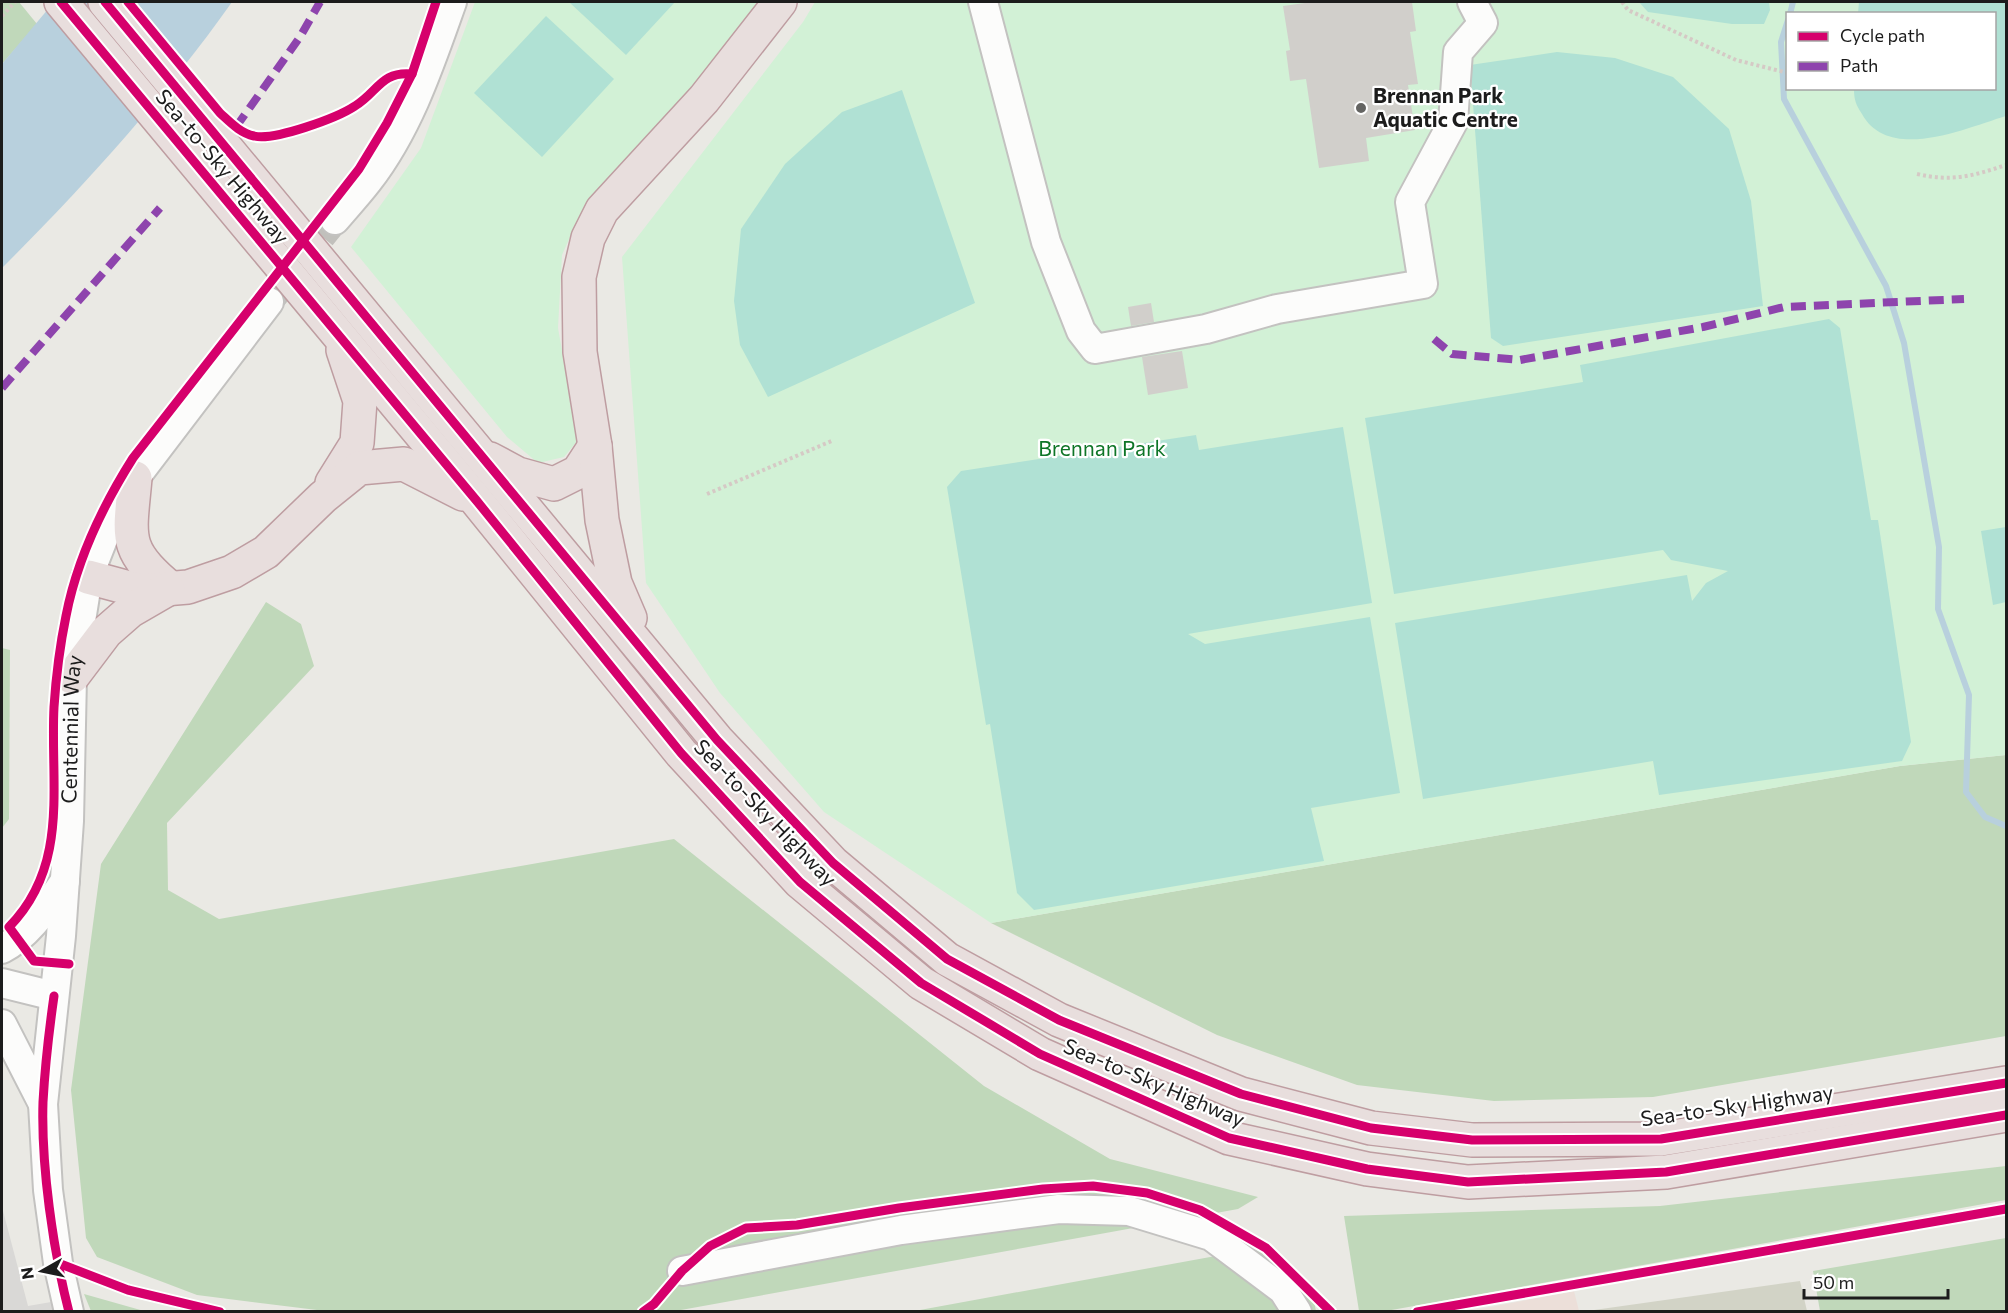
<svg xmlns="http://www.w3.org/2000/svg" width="2008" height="1313" viewBox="0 0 2008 1313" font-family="Commissioner,sans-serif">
<rect width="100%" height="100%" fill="#eae9e4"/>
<path fill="#d9d8d6" d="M2,1207L28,1306L80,1297L84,1311H2Z"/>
<path fill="#ecdfd9" d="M1574,1291L1579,1311H1470Z"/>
<path fill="#d2d3c6" d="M1800,1281L1807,1311H1587Z"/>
<g fill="#c0d8ba">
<path d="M2,2H19L37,24L2,64Z"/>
<path d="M266,602L301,624L314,666L167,823L168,890L219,919L674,839L984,1086L1110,1159L1258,1197L1238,1209L670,1312L325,1311L197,1295L97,1257L86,1238L71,1090L101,864Z"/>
<path d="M2,648L10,650L9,819L2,828Z"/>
<path d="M2006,755V1036L1653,1097L1494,1101L1357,1085L1217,1035L991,923L1900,766Z"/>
<path d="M2006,1166V1200L1386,1311H1359L1344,1216L1660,1206Z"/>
<path d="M2006,1238V1311H1820L1813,1271Z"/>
<path d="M1254,1249L1289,1262L1313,1297L1316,1311L909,1312Z"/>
<path d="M84,1294L144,1311H91Z"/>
</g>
<g fill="#d2f1d6" fill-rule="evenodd">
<path d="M475,2H759L703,84L578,219L562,255L558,328L578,440L564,457L538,463L507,437L351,247L421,148Z"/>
<path d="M815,2H2006V755L1900,766L991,923L824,812L720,693L646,583L622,257L803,22ZM1788,14H1994V88H1788Z"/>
</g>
<g fill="#b0e1d4">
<path d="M569,2H675L626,55Z"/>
<path d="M1639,2H1769L1770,10L1764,24H1732L1648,12Z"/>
<path d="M1859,2H2006V116C1966,128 1889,163 1862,114C1856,105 1854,100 1854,89L1994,88V14L1858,13Z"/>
<path d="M546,16L614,79L542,157L474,93Z"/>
<path d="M1557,52L1615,58L1673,77L1729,129L1751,201L1763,306L1503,346L1491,338L1470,65Z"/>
<path d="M902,90L975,303L768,397L740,345L734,301L741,229L785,164L842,112Z"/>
<path d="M1829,319L1840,328L1871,520H1878L1911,742L1902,761L1659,795L1653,761L1423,799L1395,623L1687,575L1692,601L1706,583L1728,571L1671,560L1663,550L1394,594L1365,418L1583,382L1580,365Z"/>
<path d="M1343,427L1372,603L1188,634L1205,644L1370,617L1400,793L1311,808L1324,861L1034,910L1017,893L990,724L986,725L947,487L961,471L1196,435L1199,450Z"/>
<path d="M2006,527V602L1993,605L1981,531Z"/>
</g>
<path fill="#b8d0dd" d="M54,2H232C164,98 85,185 2,268V64Z"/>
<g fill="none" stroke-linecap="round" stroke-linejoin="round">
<g stroke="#b8d0dd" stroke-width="6">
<path d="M1790,14L1793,2"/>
<path d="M1788,20L1781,42L1784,99L1886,286L1904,343L1939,547L1938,609L1969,695L1966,792L1985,817L2006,826"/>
</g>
</g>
<g fill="#d1cfcb">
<path d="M1312,2H1412L1416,31L1410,32L1418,84L1408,85L1415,130L1366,138L1369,161L1319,168L1306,79L1290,81L1286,51L1290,50L1283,6Z"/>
<path d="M1151,303L1154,322L1131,326L1128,307Z"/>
<path d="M1182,351L1188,388L1148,395L1142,357Z"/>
</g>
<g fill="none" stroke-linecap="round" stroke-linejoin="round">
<path stroke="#c1c0bc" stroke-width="28" stroke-dasharray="28 14" stroke-linecap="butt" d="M269,302L335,220"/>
<defs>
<g id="minor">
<path d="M983,2L1046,242L1081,331L1095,349L1206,329L1277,309L1423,284L1410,202L1453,122L1458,52L1483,23L1472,2"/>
<path d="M335,220C346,207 358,194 368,181C409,128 430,64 452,2"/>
<path d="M2,949C30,934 47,906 65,881"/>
<path d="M2,983L54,996"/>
<path d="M2,1024L42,1102"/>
<path d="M682,1271L901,1230L1059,1209L1129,1211L1211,1236L1283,1290L1297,1312"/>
<path id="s1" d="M69,1312L58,1263L48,1190L43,1104L61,936L69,821L72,677L88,577L109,524L135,478L269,302"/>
</g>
<g id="highway">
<path d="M61,2L476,500L681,753L800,882L921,983L1040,1054L1229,1138L1367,1169L1468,1182L1666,1172L2006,1115"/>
<path d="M105,2L717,740L833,863L947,959L1059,1020L1241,1094L1371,1128L1472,1140L1661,1139L2006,1083"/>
<path d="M490,459L518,474L554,484L578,472L595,446"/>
<path d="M135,478C130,536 122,549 170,588"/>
<path d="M332,483L357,443L360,401L343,350"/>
<path d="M88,577L140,591L188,587L232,572L266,552L323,497L359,468L404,464L463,494"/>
<path d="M630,618L615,583L602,520L595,446L580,352L579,277L588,238L602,210L704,99L780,2"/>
<path d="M72,677L106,632L130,611L168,589"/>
</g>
</defs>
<use href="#minor" stroke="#c3c2c0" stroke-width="32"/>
<use href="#highway" stroke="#be9da1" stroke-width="36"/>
<g stroke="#d5c9c5" stroke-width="4" stroke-dasharray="3 3" stroke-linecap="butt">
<path d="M1622,2L1628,10L1736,60L1788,73"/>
<path d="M2,16L15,2"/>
<path d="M1917,174C1952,182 1973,176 2006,165"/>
<path d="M707,494L834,440"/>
</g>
<use href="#minor" stroke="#fcfcfb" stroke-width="28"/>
<use href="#highway" stroke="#e8dedd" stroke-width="33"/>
<g stroke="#8e44ad" stroke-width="8" stroke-dasharray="15 8" stroke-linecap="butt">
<path d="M236,127L300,37L320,2"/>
<path d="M1434,339L1452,354L1520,360L1703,327L1784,307L1964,299"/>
<path d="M2,388L160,208"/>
</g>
<defs>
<g id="cycleway">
<path d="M61,2L476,500L681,753L800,882L921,983L1040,1054L1229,1138L1367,1169L1468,1182L1666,1172L2006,1115"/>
<path d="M105,2L717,740L833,863L947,959L1059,1020L1241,1094L1371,1128L1472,1140L1661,1139L2006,1083"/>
<path d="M128,2L220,113C230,122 240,133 254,136C274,141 337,118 355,106C378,92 381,71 412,74"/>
<path d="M69,964L34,961L9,927C70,865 50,785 54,707C56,677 60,645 66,616C77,559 102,507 133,458L359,169L387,123L412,74L436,2"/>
<path d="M54,996C49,1031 45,1066 43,1102C41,1165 53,1250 69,1312"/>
<path d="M58,1263L128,1290L220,1312"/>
<path d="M643,1312L654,1304L682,1271L710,1246L746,1228L797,1225L899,1208L1043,1189L1093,1186L1147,1193L1200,1210L1266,1248L1331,1312"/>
<path d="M1417,1312L2006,1209"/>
</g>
</defs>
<use href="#cycleway" stroke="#fff" stroke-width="13"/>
<use href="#cycleway" stroke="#d6006c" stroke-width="9"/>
</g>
<circle fill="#646462" stroke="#fff" stroke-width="2" cx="1361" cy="108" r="6"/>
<g text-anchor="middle" stroke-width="4.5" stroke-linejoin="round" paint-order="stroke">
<g font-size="21" font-weight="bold" fill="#1c1c1c" stroke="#fff" text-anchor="start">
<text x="1373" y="103">Brennan Park<tspan x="1373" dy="24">Aquatic Centre</tspan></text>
</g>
<g font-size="21" fill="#1c1c1c" stroke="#fff">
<text transform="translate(222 167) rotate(50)" y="7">Sea-to-Sky Highway</text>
<text dy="7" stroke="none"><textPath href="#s1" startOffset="586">Centennial Way</textPath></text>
<text transform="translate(765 813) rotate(46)" y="7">Sea-to-Sky Highway</text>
<text transform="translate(1154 1083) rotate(23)" y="7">Sea-to-Sky Highway</text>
<text transform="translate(1737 1106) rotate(-8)" y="7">Sea-to-Sky Highway</text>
</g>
<g font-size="21" fill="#0e7527" stroke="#fff">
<text x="1102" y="456">Brennan Park</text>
</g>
</g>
<rect width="2008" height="1313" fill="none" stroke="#1c1c1c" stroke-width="6"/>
<rect x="1786" y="12" width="210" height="78" fill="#ffffff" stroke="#a4a4a4" stroke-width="1.5"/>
<rect x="1798" y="32" width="30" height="9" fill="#d6006c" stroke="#a4a4a4" stroke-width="1.5"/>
<text x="1840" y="42" font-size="18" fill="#1c1c1c">Cycle path</text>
<rect x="1798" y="62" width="30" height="9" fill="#8e44ad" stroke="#a4a4a4" stroke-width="1.5"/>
<text x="1840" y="72" font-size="18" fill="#1c1c1c">Path</text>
<g transform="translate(42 1271) rotate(261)" stroke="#ffffff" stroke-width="4.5" paint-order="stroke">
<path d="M0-4.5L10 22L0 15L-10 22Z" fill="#1c1c1c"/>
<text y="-9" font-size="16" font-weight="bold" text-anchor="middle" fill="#1c1c1c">N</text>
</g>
<path d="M1804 1289v9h144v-9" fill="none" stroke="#1c1c1c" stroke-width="3"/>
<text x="1813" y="1289" font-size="18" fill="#1c1c1c" stroke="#ffffff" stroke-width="4.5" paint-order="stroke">50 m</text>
</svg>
